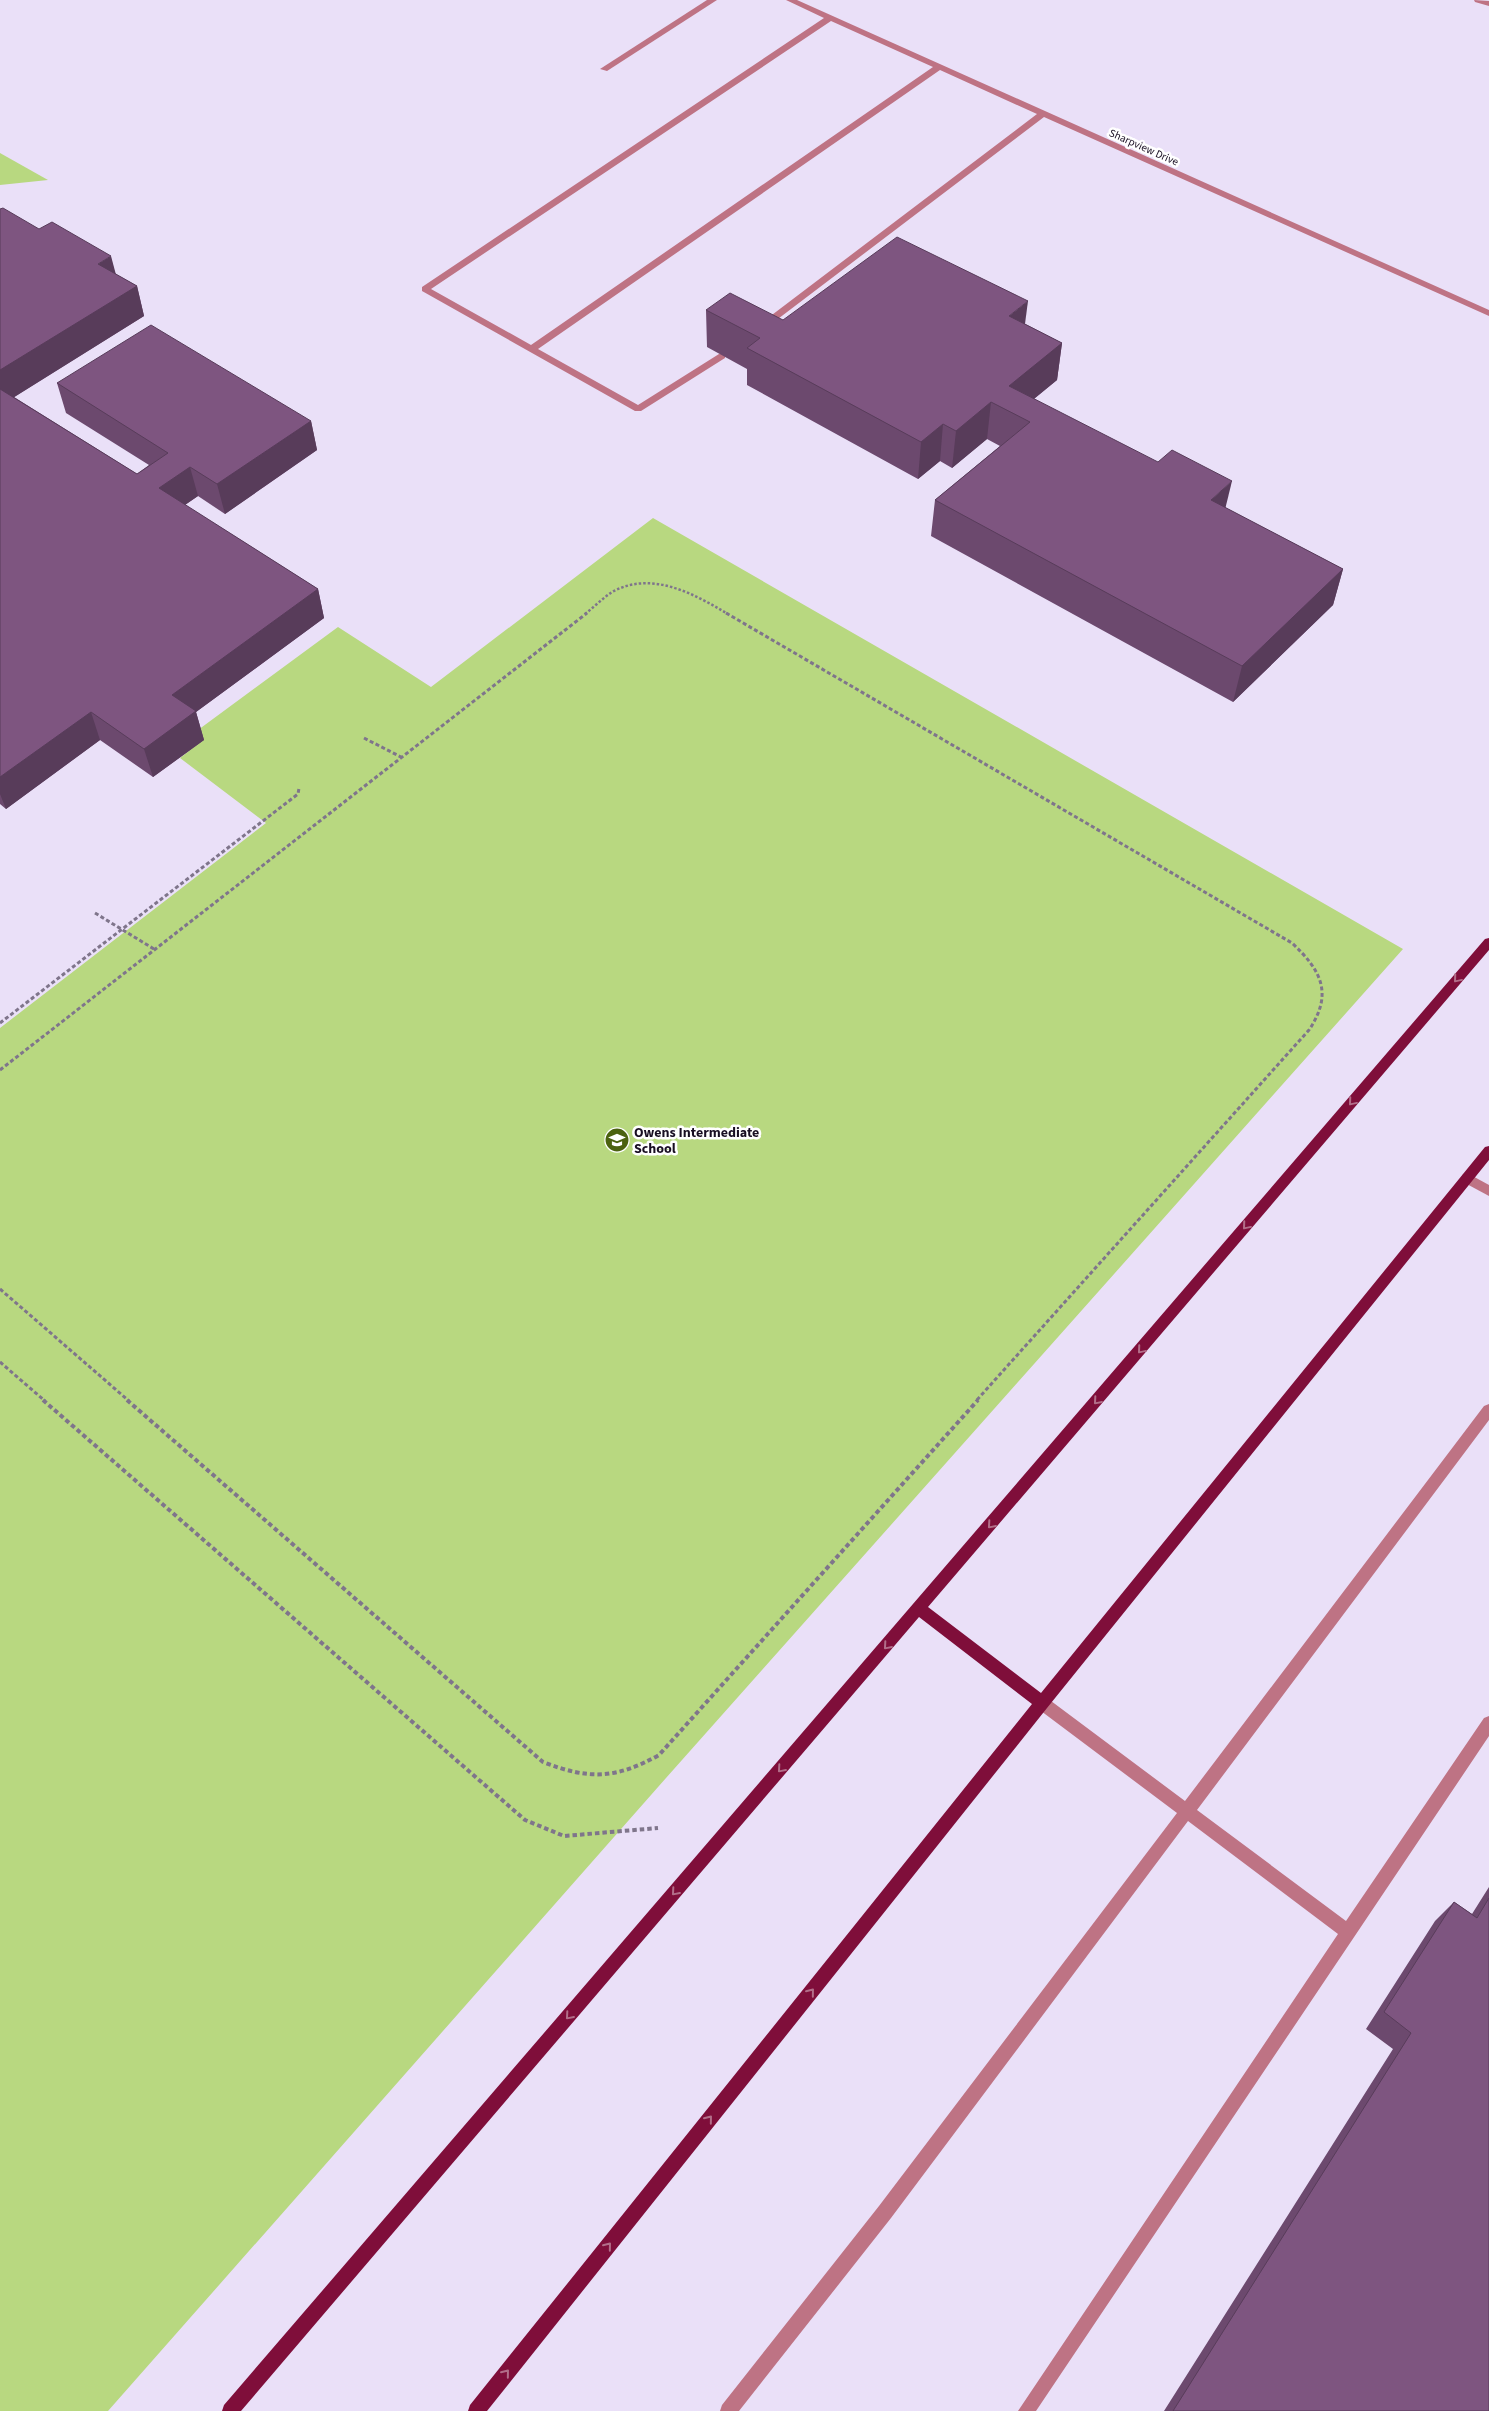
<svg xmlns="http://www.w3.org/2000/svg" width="1489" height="2411" viewBox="0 0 1489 2411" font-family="'Source Sans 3',sans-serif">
<rect width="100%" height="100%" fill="#eae0f8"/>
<g fill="#b8d880">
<path d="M0,153L48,180L0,185Z"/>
<path d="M653,518L1403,949L666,1778L108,2411H0V1028L266,823L180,758L203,740L198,730L338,627L431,687Z"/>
</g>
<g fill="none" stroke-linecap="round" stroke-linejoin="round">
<path stroke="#7f758b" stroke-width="2.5" stroke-dasharray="2.5 2" stroke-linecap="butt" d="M585,614C594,607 603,598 612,592C652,570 694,594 728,614"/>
<g stroke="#7f758b" stroke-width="3" stroke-dasharray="4 2.5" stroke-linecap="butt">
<path d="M726,613L1292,943C1322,971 1333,994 1309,1030L976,1401"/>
<path d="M364,738L401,757"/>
<path d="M95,913L154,949"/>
<path d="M0,1023L298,794L299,788"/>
<path d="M0,1070L587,613"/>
<path d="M0,1289L129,1401"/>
<path d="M0,1362L45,1401"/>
</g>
<g stroke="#7f758b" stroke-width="4" stroke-dasharray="4.5 3" stroke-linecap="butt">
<path d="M43,1400L525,1820L564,1836L658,1828"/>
<path d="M127,1400L543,1762C589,1780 616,1779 659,1755L978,1400"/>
</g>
<g fill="#be7384" fill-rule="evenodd">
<path d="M707,0H717L607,71L600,69Z"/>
<path d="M786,0H797L1489,310V316L1044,117L766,328H760V324L1037,114L940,70L538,349L638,405L719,354H725V358L641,411H635L422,291V287L824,18ZM831,21L933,67L531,345L431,289Z"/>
<path d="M1474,0L1489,1V6L1475,2Z"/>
<path d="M1467,1173L1489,1185V1196L1463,1182L1461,1178L1463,1174Z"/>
<path d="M1489,1404V1420L1197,1810L1346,1921L1484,1718L1489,1716V1736L1036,2411H1018L1338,1934L1188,1821L891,2218L739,2411H720L722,2405L879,2206L1177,1813L1037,1708L1035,1703L1037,1698L1042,1696L1047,1698L1185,1801L1484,1406Z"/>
</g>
<path fill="#7f0e3a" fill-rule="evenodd" d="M1489,938V950L928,1607L1041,1693L1485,1147L1489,1146V1160L1047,1708L487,2411H468L470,2405L1032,1704L919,1617L241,2411H222L224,2405L1485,939Z"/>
</g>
<g fill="#6c496e">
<path d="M0,209L137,286L144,316L14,397L137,474L149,465L66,413L57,383L311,421L317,450L225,514L198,496L185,505L318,589L324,618L196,712L204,740L153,777L100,740L6,809L0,804Z"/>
<path d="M706,310L783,320L1025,324L1062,343L1057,380L1034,399L1226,508L1343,569L1333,605L1233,702L931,536L935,500L1000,446L987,439L952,468L940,461L918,479L747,385V369L707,347Z"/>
<path d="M1489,1887V2411H1164L1393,2049L1366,2029L1435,1921L1454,1902L1472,1914Z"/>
</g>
<g fill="#583c5a">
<path d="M111,256L119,286L98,264Z"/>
<path d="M137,286L144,316L0,406V370Z"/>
<path d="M1028,301L1023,339L1009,316Z"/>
<path d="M1062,343L1057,380L1015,414L1009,386Z"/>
<path d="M991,402L987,439L952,468L956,431Z"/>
<path d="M311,421L317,450L225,514L217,484Z"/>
<path d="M943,424L940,461L918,479L921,442Z"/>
<path d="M190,467L198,496L167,517L159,488Z"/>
<path d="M1232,481L1223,518L1211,500Z"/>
<path d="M1343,569L1333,605L1233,702L1242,666Z"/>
<path d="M318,589L324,618L196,712L204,740L153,777L144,749L172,695Z"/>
<path d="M91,712L100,740L6,809L0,794V777Z"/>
</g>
<g fill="#7e5580" stroke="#583c5a">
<path d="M3,208L39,229L52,222L111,256L98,264L137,286L0,370V209Z"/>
<path d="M897,237L1028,301L1009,316L1062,343L1009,386L1158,462L1172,450L1232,481L1211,500L1343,569L1242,666L935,500L1030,422L991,402L956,431L943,424L921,442L747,348L760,338L706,310L730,293L783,320Z"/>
<path d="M151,325L311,421L217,484L190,467L159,488L318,589L172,695L196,711L144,749L91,712L0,777V389L137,474L168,453L57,383Z"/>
<path d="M1489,1898V2411H1173L1411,2033L1384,2012L1454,1902L1477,1918Z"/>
</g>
<defs><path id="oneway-chevron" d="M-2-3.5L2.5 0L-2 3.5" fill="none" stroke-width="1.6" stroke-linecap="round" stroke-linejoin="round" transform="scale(1.25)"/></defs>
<g stroke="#b26e89">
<use href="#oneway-chevron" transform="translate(1457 979) rotate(130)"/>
<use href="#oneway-chevron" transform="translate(1352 1102) rotate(130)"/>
<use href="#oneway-chevron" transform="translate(1246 1226) rotate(130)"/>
<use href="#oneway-chevron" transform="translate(1141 1350) rotate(130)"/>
<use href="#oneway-chevron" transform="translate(1097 1401) rotate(131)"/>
<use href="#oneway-chevron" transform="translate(991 1525) rotate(131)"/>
<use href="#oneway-chevron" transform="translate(887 1646) rotate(131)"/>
<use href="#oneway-chevron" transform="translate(781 1769) rotate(131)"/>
<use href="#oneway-chevron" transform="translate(675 1892) rotate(131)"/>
<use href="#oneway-chevron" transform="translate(811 1992) rotate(-51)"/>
<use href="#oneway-chevron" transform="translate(569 2016) rotate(131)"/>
<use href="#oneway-chevron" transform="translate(709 2119) rotate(-51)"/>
<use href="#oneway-chevron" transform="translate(608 2246) rotate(-51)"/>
<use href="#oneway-chevron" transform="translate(506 2373) rotate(-51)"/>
</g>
<defs>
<symbol id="school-disc" viewBox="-11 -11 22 22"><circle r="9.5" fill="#4b6210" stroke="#fff"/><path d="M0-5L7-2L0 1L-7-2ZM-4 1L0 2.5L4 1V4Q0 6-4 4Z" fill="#fff"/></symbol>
</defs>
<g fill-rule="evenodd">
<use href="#school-disc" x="603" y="1126" width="28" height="28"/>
</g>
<g text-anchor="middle" stroke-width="5" stroke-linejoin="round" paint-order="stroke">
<g font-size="11" fill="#180e22" stroke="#fff">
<text transform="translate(1144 147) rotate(24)" y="4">Sharpview Drive</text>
</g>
<g font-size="14" font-weight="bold" fill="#180e22" stroke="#fff" text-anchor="start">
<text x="634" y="1137">Owens Intermediate<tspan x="634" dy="16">School</tspan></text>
</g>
</g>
</svg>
